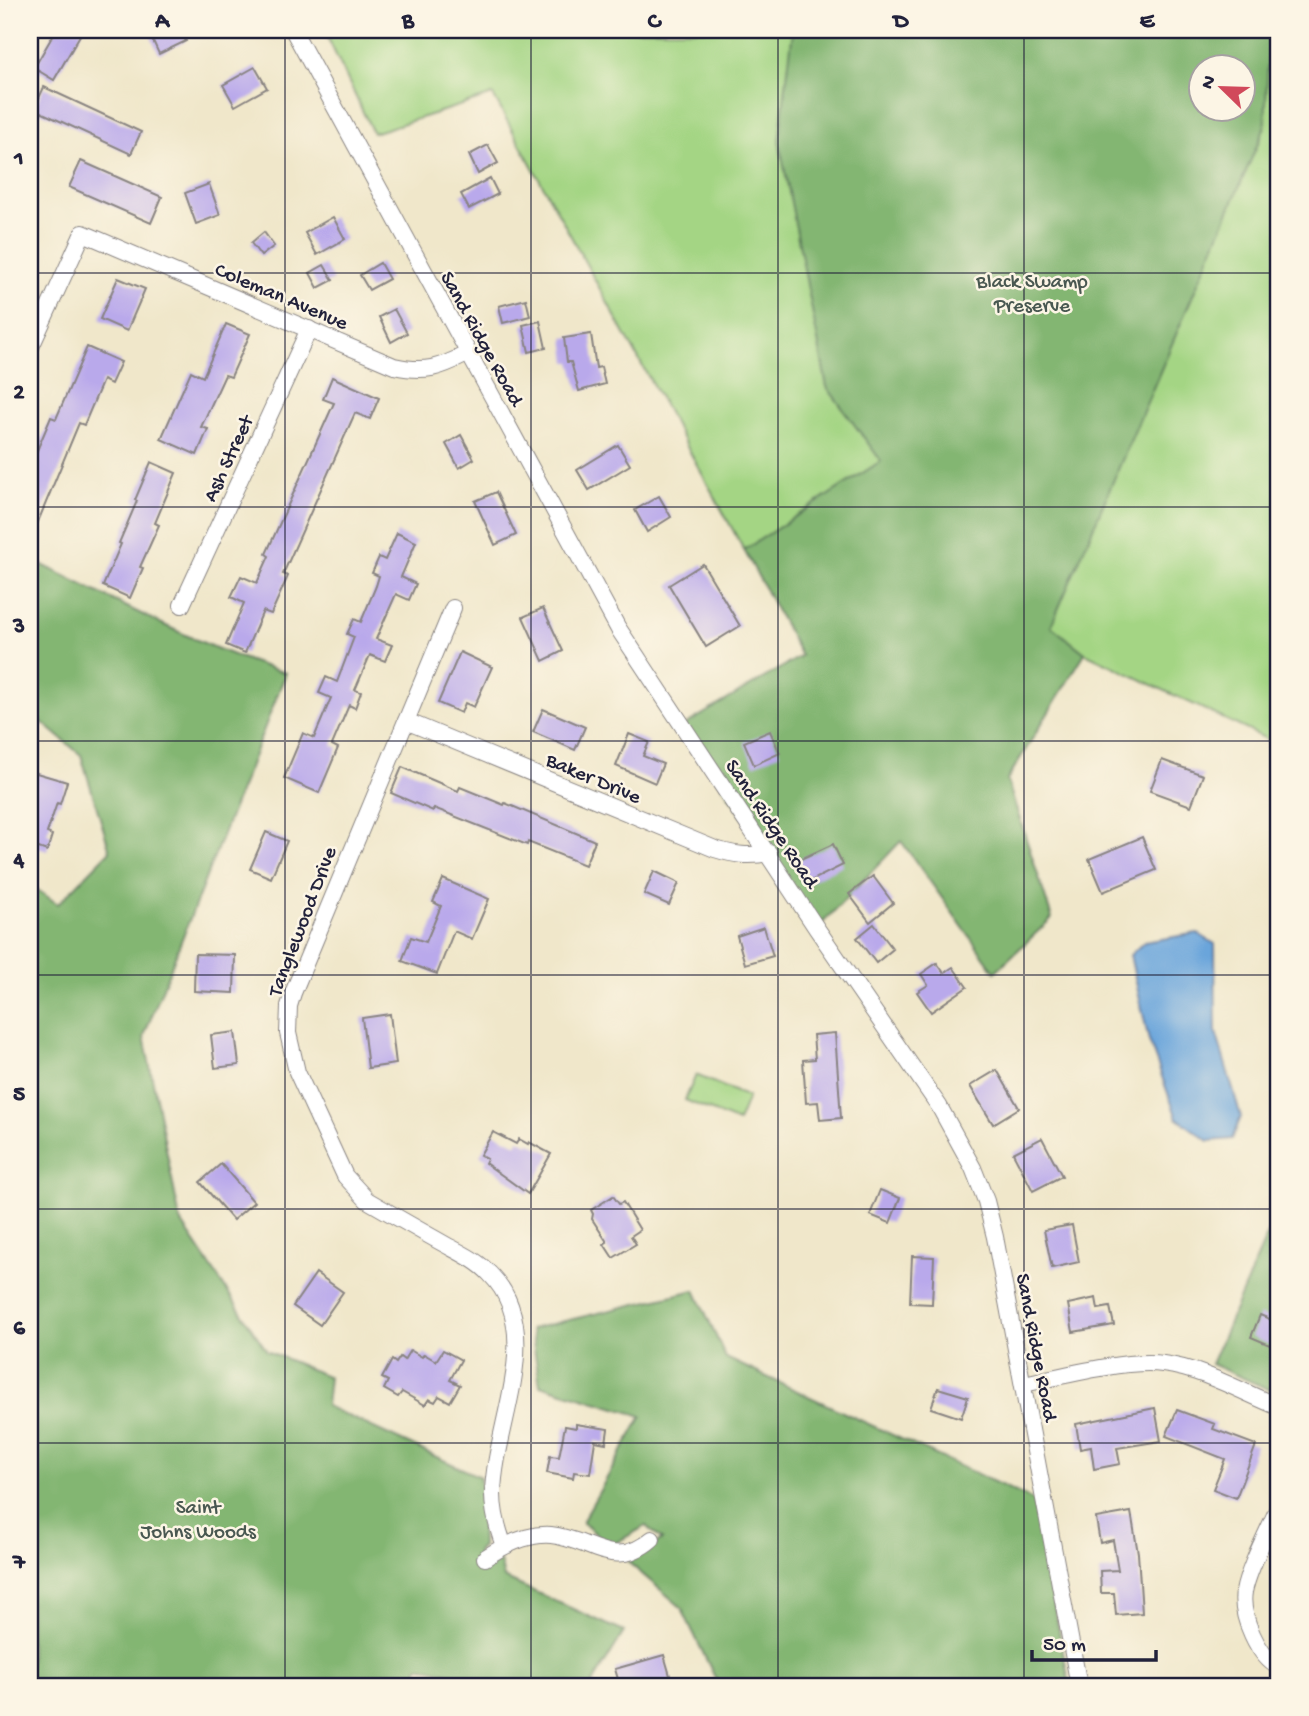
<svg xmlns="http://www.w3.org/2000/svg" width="1309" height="1716" viewBox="0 0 1309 1716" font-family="'Gochi Hand',sans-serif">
<rect width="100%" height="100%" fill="#fcf5e5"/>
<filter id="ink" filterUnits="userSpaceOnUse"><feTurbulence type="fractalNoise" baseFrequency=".0143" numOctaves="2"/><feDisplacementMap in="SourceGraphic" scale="14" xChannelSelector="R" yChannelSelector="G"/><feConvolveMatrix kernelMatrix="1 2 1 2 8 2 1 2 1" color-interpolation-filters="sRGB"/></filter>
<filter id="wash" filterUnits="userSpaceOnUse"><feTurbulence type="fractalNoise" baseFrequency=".00686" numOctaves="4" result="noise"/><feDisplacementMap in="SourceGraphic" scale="28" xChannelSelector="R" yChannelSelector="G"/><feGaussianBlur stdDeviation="1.57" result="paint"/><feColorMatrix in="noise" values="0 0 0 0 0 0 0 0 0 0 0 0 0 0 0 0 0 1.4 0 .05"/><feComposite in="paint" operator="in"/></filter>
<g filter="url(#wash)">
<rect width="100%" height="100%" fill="#f0e7ca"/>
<g fill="#a4d584" stroke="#637c60" stroke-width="2" fill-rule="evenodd">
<path d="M324,30H1279V745L1085,653L856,478L744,550L493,95L373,133ZM1200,66H1242V108H1200Z"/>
<path d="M696,1075L748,1097L738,1122L685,1100Z"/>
</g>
<g fill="#83b672" stroke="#526c56" stroke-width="2" fill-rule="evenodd">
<path d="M793,30H1269L1265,127L1051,626L1085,653L1007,780L1052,918L995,972L901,841L817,929L683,726L801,656L744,550L881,461L827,387L779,141ZM1200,66H1242V108H1200Z"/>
<path d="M30,559C114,599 197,647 286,673L144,1036L180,1220L267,1351L329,1377L326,1406L480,1477L482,1546L477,1551L483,1572L500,1561L504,1578L624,1632L591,1686H461L462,1676L419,1666L412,1686H30V885L58,904L110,851L81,755L38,719L30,727Z"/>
<path d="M1278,1210L1279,1211V1394L1211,1364Z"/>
<path d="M695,1290L726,1358L1033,1500L1070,1686H719L681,1607L628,1562L662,1540L646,1526L610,1546L582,1522L642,1416L540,1385L531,1329Z"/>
</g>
<path fill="#6ba5db" stroke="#46648b" stroke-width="2" d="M1197,933L1215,944L1216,1032L1241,1117L1232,1139L1209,1141L1177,1118L1149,1041L1130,955L1144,942Z"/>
<g id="blocks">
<g fill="#b9a9eb">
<path d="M56,30H83L54,80L34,68Z"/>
<path d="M148,30H181L186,41L159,54Z"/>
<path d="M255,67L267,88L235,106L223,85Z"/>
<path d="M44,87L141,132L131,154L34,109Z"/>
<path d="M488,145L498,163L478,174L469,155Z"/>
<path d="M81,161L162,197L151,223L69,187Z"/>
<path d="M490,178L498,194L469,209L461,194Z"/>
<path d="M209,184L220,215L196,224L185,193Z"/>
<path d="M333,217L345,239L317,255L305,233Z"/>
<path d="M264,232L274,246L261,256L251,243Z"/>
<path d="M380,263L389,279L369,290L360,275Z"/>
<path d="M324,265L333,280L318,288L310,273Z"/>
<path d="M118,278L145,289L127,331L100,319Z"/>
<path d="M526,299L530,316L503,323L499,306Z"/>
<path d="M394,309L407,333L391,342L379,317Z"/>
<path d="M540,321L546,348L529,352L523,325Z"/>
<path d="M226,324L250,334L231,377L225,375L201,427L208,429L197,455L161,439L191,371L203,377Z"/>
<path d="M591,334L596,368L601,367L605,384L579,391L571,362H567L564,338Z"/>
<path d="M87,347L121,362L111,384L103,380L84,425L79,423L30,541V467L51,417L56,419Z"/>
<path d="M332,377L379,398L370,419L355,413L283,574L288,576L271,614L263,611L245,653L226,645L244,603L231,597L241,576L257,583L269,556L266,554L334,403L323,399Z"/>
<path d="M461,435L474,459L459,468L446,444Z"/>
<path d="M618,445L630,465L589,490L577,470Z"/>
<path d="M151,462L176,473L155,523L159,525L140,567L143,568L130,598L103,586L121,544L119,543L137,501L135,500Z"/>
<path d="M496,492L516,535L495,545L475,501Z"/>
<path d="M659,496L671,517L647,532L635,510Z"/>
<path d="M397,533L416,542L401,577L416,584L409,600L396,594L376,639L392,645L385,661L370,655L355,690L361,692L355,708L349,705L332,745L338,748L319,793L284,778L303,733L314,738L331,698L319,693L326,677L337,682L354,637L347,634L354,619L361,622L376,586L379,576L372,573L379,557L385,560Z"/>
<path d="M703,564L740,626L706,647L669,585Z"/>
<path d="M543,608L563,651L543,661L523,617Z"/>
<path d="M460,652L492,667L474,707L465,703L461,713L438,703Z"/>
<path d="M543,709L585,727L575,750L533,732Z"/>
<path d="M770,731L780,753L754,765L744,742Z"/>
<path d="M629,734L649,742L643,756L663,764L655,783L616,766Z"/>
<path d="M1162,760L1203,775L1191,806L1150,791Z"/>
<path d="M402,767L458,791L460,787L504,805L505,803L595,841L585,865L528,842L527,845L434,808L433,811L391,793Z"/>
<path d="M33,772L67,782L60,804L57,803L47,833L52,835L47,851L30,845V783Z"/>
<path d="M266,832L287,841L271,878L250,869Z"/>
<path d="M1142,837L1156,870L1103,892L1089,859Z"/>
<path d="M833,844L843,865L805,884L794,862Z"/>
<path d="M654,871L679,883L669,905L644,894Z"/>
<path d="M873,876L893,903L870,922L849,894Z"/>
<path d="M443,879L489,899L472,939L454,931L437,974L402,961L411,937L426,942L441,906L433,902Z"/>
<path d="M874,924L893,949L876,963L857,938Z"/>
<path d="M764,927L773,956L745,964L737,936Z"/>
<path d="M195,954L235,955L234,993L194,991Z"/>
<path d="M937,963L944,973L953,967L967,987L931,1012L917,992L928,985L921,974Z"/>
<path d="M390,1014L396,1064L368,1068L362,1018Z"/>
<path d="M235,1032L239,1065L215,1068L211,1035Z"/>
<path d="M835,1033L841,1118L820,1120L818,1102L806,1103L803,1060L815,1059L813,1035Z"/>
<path d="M997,1070L1019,1108L993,1124L970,1086Z"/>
<path d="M493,1132L516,1144L519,1139L528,1144L529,1142L551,1154L528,1194L485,1163L487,1159L480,1155Z"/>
<path d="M1042,1138L1062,1176L1033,1191L1013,1153Z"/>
<path d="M221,1164L254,1202L233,1220L200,1182Z"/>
<path d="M880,1190L900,1198L890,1223L870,1215Z"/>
<path d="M613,1196L619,1204L623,1202L640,1230L631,1236L636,1244L613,1258L604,1244L607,1242L592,1219L593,1214L591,1210Z"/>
<path d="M1072,1225L1079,1262L1052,1268L1044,1230Z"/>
<path d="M912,1256L934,1257L932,1304L910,1303Z"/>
<path d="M316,1273L343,1292L320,1325L293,1306Z"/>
<path d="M1096,1298L1098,1309L1110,1307L1114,1325L1073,1332L1068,1304Z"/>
<path d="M1260,1315L1279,1323V1349L1251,1337Z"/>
<path d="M410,1350L422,1357L424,1354L436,1361L443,1350L461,1360L450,1380L460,1385L450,1402L439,1396L435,1402L429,1399L425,1405L402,1392L398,1397L384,1389L388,1381L382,1378L392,1360L396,1363L400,1357L404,1360Z"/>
<path d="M938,1388L968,1397L961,1418L931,1408Z"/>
<path d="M1155,1408L1161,1441L1117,1448L1120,1464L1094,1469L1091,1447L1080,1449L1076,1424Z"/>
<path d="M1177,1410L1215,1424L1213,1429L1256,1445L1236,1498L1213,1489L1225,1459L1166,1436Z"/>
<path d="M576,1424L608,1429L606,1443L595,1441L590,1474L574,1472L573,1478L547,1473L550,1456L559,1457L565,1426L576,1428Z"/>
<path d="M1131,1512L1138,1553L1142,1613L1116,1615L1114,1593H1101L1100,1571L1118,1570L1113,1540L1100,1543L1096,1518Z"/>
<path d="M664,1655L673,1686H620L615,1669Z"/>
</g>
</g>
</g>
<g filter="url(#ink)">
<use href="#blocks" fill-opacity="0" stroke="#898482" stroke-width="2"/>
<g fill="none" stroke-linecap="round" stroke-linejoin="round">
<defs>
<g id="minor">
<path d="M293,30L618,628L817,929L939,1106L973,1168L986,1201L995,1237L1079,1686"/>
<path d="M30,349L83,233L394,366C426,373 439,368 467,354"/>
<path d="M182,605L309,329"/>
<path d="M453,608L293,993L289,1006L288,1033L297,1072L345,1176L367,1200C393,1215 419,1230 446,1245C461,1253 478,1261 490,1274C547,1331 494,1425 493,1494C493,1512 498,1530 504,1546"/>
<path d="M406,721L715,849C734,855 749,857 769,853"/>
<path d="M1024,1384C1061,1376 1127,1359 1163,1364C1203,1369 1242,1392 1279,1407"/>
<path d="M1279,1506C1269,1529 1248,1569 1244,1592C1240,1615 1258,1657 1279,1667"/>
<path d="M485,1558C503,1546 528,1533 551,1535C591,1539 614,1572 652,1539"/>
</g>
</defs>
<use href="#minor" stroke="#898482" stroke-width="18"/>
<use href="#minor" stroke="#fff" stroke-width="16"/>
</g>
</g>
<path fill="none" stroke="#22223b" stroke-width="2" stroke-opacity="0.55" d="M285,30V1686M531,30V1686M778,30V1686M1024,30V1686M30,273H1279M30,507H1279M30,741H1279M30,975H1279M30,1209H1279M30,1443H1279"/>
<g text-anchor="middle" stroke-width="5" stroke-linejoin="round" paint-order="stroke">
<g font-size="21" fill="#495851" stroke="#fcf5e5">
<text x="1032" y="287">Black Swamp<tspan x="1032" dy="24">Preserve</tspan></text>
<text x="198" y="1513">Saint<tspan x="198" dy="24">Johns Woods</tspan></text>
</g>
<g font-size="21" fill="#22223b" stroke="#fcf5e5">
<text transform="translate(282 295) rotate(23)" y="7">Coleman Avenue</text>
<text transform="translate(483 338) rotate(61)" y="7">Sand Ridge Road</text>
<text transform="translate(227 458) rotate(-65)" y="7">Ash Street</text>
<text transform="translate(594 777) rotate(23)" y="7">Baker Drive</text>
<text transform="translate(773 823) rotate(56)" y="7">Sand Ridge Road</text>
<text transform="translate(301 921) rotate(-69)" y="7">Tanglewood Drive</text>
<text transform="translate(1038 1347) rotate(79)" y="7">Sand Ridge Road</text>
</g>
</g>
<rect width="1309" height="1716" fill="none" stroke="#fcf5e5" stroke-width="77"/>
<g transform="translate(1222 88) rotate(293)"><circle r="33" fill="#fcf5e5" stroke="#a5a1a1" stroke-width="2"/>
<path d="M0-5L12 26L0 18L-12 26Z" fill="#d1495b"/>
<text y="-10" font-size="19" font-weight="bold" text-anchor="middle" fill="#22223b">N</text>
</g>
<path d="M1032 1650v10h124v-10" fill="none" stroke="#22223b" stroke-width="3.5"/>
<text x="1043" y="1650" font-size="21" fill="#22223b" stroke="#fcf5e5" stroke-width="5" paint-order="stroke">50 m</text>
<rect x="38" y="38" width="1232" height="1640" fill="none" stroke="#22223b" stroke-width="2.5"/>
<g font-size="23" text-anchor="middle" font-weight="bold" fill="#22223b">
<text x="162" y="27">A</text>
<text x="408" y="27">B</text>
<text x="654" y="27">C</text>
<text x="901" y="27">D</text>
<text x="1147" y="27">E</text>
<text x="19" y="164">1</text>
<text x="19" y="398">2</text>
<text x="19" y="632">3</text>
<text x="19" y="866">4</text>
<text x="19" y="1100">5</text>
<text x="19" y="1334">6</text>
<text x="19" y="1568">7</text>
</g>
</svg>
